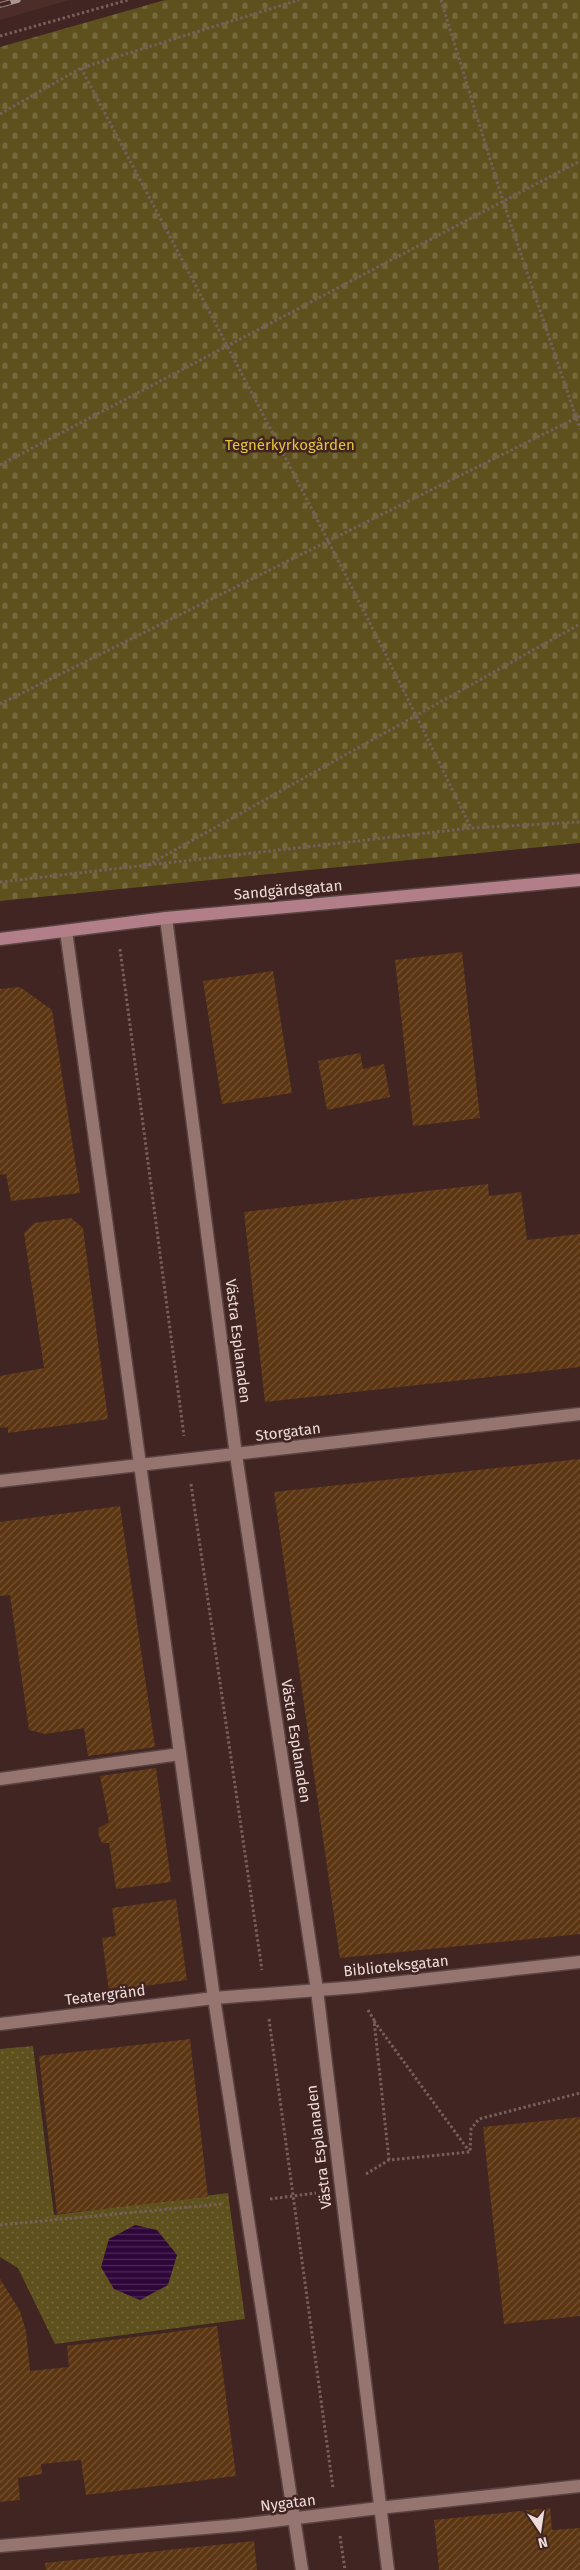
<svg xmlns="http://www.w3.org/2000/svg" width="580" height="2570" viewBox="0 0 580 2570" font-family="'Fira Sans',sans-serif">
<defs>
<pattern id="cemetery-stones" width="16" height="16" patternUnits="userSpaceOnUse" patternTransform="scale(1.25)"><rect width="16" height="16" fill="#5e511e"/><path d="M2 7V4a2 2 0 0 1 4 0v3zM10 15v-3a2 2 0 0 1 4 0v3z" fill="#75693e"/></pattern>
<pattern id="park-dots" width="8" height="8" patternUnits="userSpaceOnUse" patternTransform="scale(1.25)"><rect width="8" height="8" fill="#5e511e"/><path d="M2 2h.1M6 6h.1" fill="none" stroke="#75693e" stroke-width="1.8" stroke-linecap="round"/></pattern>
<pattern id="water-rules" width="6" height="5" patternUnits="userSpaceOnUse" patternTransform="scale(1.25)"><rect width="6" height="5" fill="#2f063a"/><path d="M0 2.5h6" fill="none" stroke="#4d2a56"/></pattern>
<pattern id="building-hatch" width="6" height="6" patternUnits="userSpaceOnUse" patternTransform="scale(1.25)"><rect width="6" height="6" fill="#5c3612"/><path d="M-1 1l2-2M0 6l6-6M5 7l2-2" fill="none" stroke="#745234"/></pattern>
</defs>
<rect width="100%" height="100%" fill="#402523"/>
<path fill="#4d2d29" d="M0,0H69L0,20Z"/>
<path fill="url(#cemetery-stones)" d="M165,0H580V843L0,901V47Z"/>
<path fill="url(#park-dots)" d="M33,2046L54,2215L228,2193L245,2319L55,2344L18,2268L0,2257V2049Z"/>
<path fill="url(#water-rules)" d="M135,2225L157,2230L177,2255L168,2285L140,2300L114,2289L101,2267L109,2239Z"/>
<g fill="url(#building-hatch)">
<path d="M462,952L480,1118L413,1126L395,960Z"/>
<path d="M273,971L292,1093L222,1104L203,981Z"/>
<path d="M20,987L52,1010L80,1193L11,1201L6,1174L0,1175V989Z"/>
<path d="M360,1053L363,1069L384,1064L390,1097L327,1110L318,1061Z"/>
<path d="M488,1184L489,1196L521,1192L527,1240L580,1234V1367L265,1402L244,1212Z"/>
<path d="M71,1218L83,1228L108,1419L8,1433V1427L0,1428V1376L44,1368L24,1233L34,1223Z"/>
<path d="M580,1459V1934L340,1958L274,1492Z"/>
<path d="M120,1506L155,1747L88,1756L84,1728L45,1734L29,1730L10,1595L0,1596V1522Z"/>
<path d="M156,1768L171,1882L116,1889L109,1843H102L98,1833L99,1828L109,1822L100,1776Z"/>
<path d="M176,1899L187,1980L109,1991L102,1938L116,1936L112,1908Z"/>
<path d="M190,2039L208,2197L57,2214L39,2056Z"/>
<path d="M580,2117V2316L504,2324L483,2127Z"/>
<path d="M0,2279L20,2311L26,2331L30,2371L69,2367L67,2346L217,2326L236,2476L86,2495L81,2460L41,2464L42,2474L18,2478L20,2500L0,2502Z"/>
<path d="M550,2508L552,2530L580,2528V2570H439L434,2520Z"/>
<path d="M254,2541L257,2570H46L45,2563Z"/>
</g>
<g fill="none" stroke-linecap="round" stroke-linejoin="round">
<defs>
<g id="lane">
<path d="M0,1779L180,1754"/>
<path d="M379,2508L580,2486"/>
</g>
<g id="street">
<path d="M166,918L236,1455L317,1990L388,2570"/>
<path d="M66,931L214,1998L302,2570"/>
<path d="M0,1481L580,1414"/>
<path d="M0,2024L214,1998L357,1987L580,1962"/>
<path d="M0,2546L239,2525L379,2508"/>
</g>
<path id="secondary" d="M0,939L166,918L580,880"/>
</defs>
<use href="#lane" stroke="#5a4441" stroke-width="15"/>
<use href="#street" stroke="#5a4441" stroke-width="15"/>
<use href="#secondary" stroke="#5a4441" stroke-width="15"/>
<g stroke="#775f5d" stroke-width="3" stroke-dasharray="2.5 2.5" stroke-linecap="butt">
<path d="M441,0L503,201L580,429"/>
<path d="M0,36L128,0"/>
<path d="M81,68C214,320 347,571 471,828"/>
<path d="M0,114L81,68L299,0"/>
<path d="M0,465L580,161"/>
<path d="M0,704L580,416"/>
<path d="M148,865L580,624"/>
<path d="M0,882L471,828L580,822"/>
<path d="M120,949L184,1436"/>
<path d="M191,1484L262,1970"/>
<path d="M368,2010L374,2020L389,2160"/>
<path d="M269,2019L333,2488"/>
<path d="M374,2021L469,2151"/>
<path d="M366,2174L389,2160L470,2152L471,2129L479,2119L580,2093"/>
<path d="M270,2199L316,2193"/>
<path d="M0,2225L222,2204"/>
<path d="M340,2536L345,2570"/>
</g>
<use href="#lane" stroke="#967571" stroke-width="12"/>
<use href="#street" stroke="#967571" stroke-width="12"/>
<use href="#secondary" stroke="#b27f88" stroke-width="12"/>
<defs>
<path id="rail" d="M0,5L18,0"/>
</defs>
<use href="#rail" stroke="#aa9592" stroke-width="5.5"/>
<use href="#rail" stroke="#402523" stroke-width="4" stroke-dasharray="11" stroke-linecap="butt"/>
</g>
<g text-anchor="middle" stroke-width="5" stroke-linejoin="round" paint-order="stroke">
<g font-size="15" fill="#e5c439" stroke="#402523">
<text x="290" y="450">Tegnérkyrkogården</text>
</g>
<g font-size="15" fill="#eedcd9" stroke="#402523">
<text transform="translate(288 890) rotate(-5)" y="5">Sandgärdsgatan</text>
<text transform="translate(238 1341) rotate(83)" y="5">Västra Esplanaden</text>
<text transform="translate(288 1432) rotate(-7)" y="5">Storgatan</text>
<text transform="translate(296 1741) rotate(81)" y="5">Västra Esplanaden</text>
<text transform="translate(396 1966) rotate(-6)" y="5">Biblioteksgatan</text>
<text transform="translate(105 1995) rotate(-7)" y="5">Teatergränd</text>
<text transform="translate(319 2147) rotate(-97)" y="5">Västra Esplanaden</text>
<text transform="translate(288 2503) rotate(-7)" y="5">Nygatan</text>
</g>
</g>
<g transform="translate(540 2530) rotate(167)" stroke="#402523" stroke-width="4" paint-order="stroke">
<path d="M0-4L9 19L0 12L-9 19Z" fill="#eedcd9"/>
<text y="-8" font-size="14" font-weight="bold" text-anchor="middle" fill="#eedcd9">N</text>
</g>
</svg>
